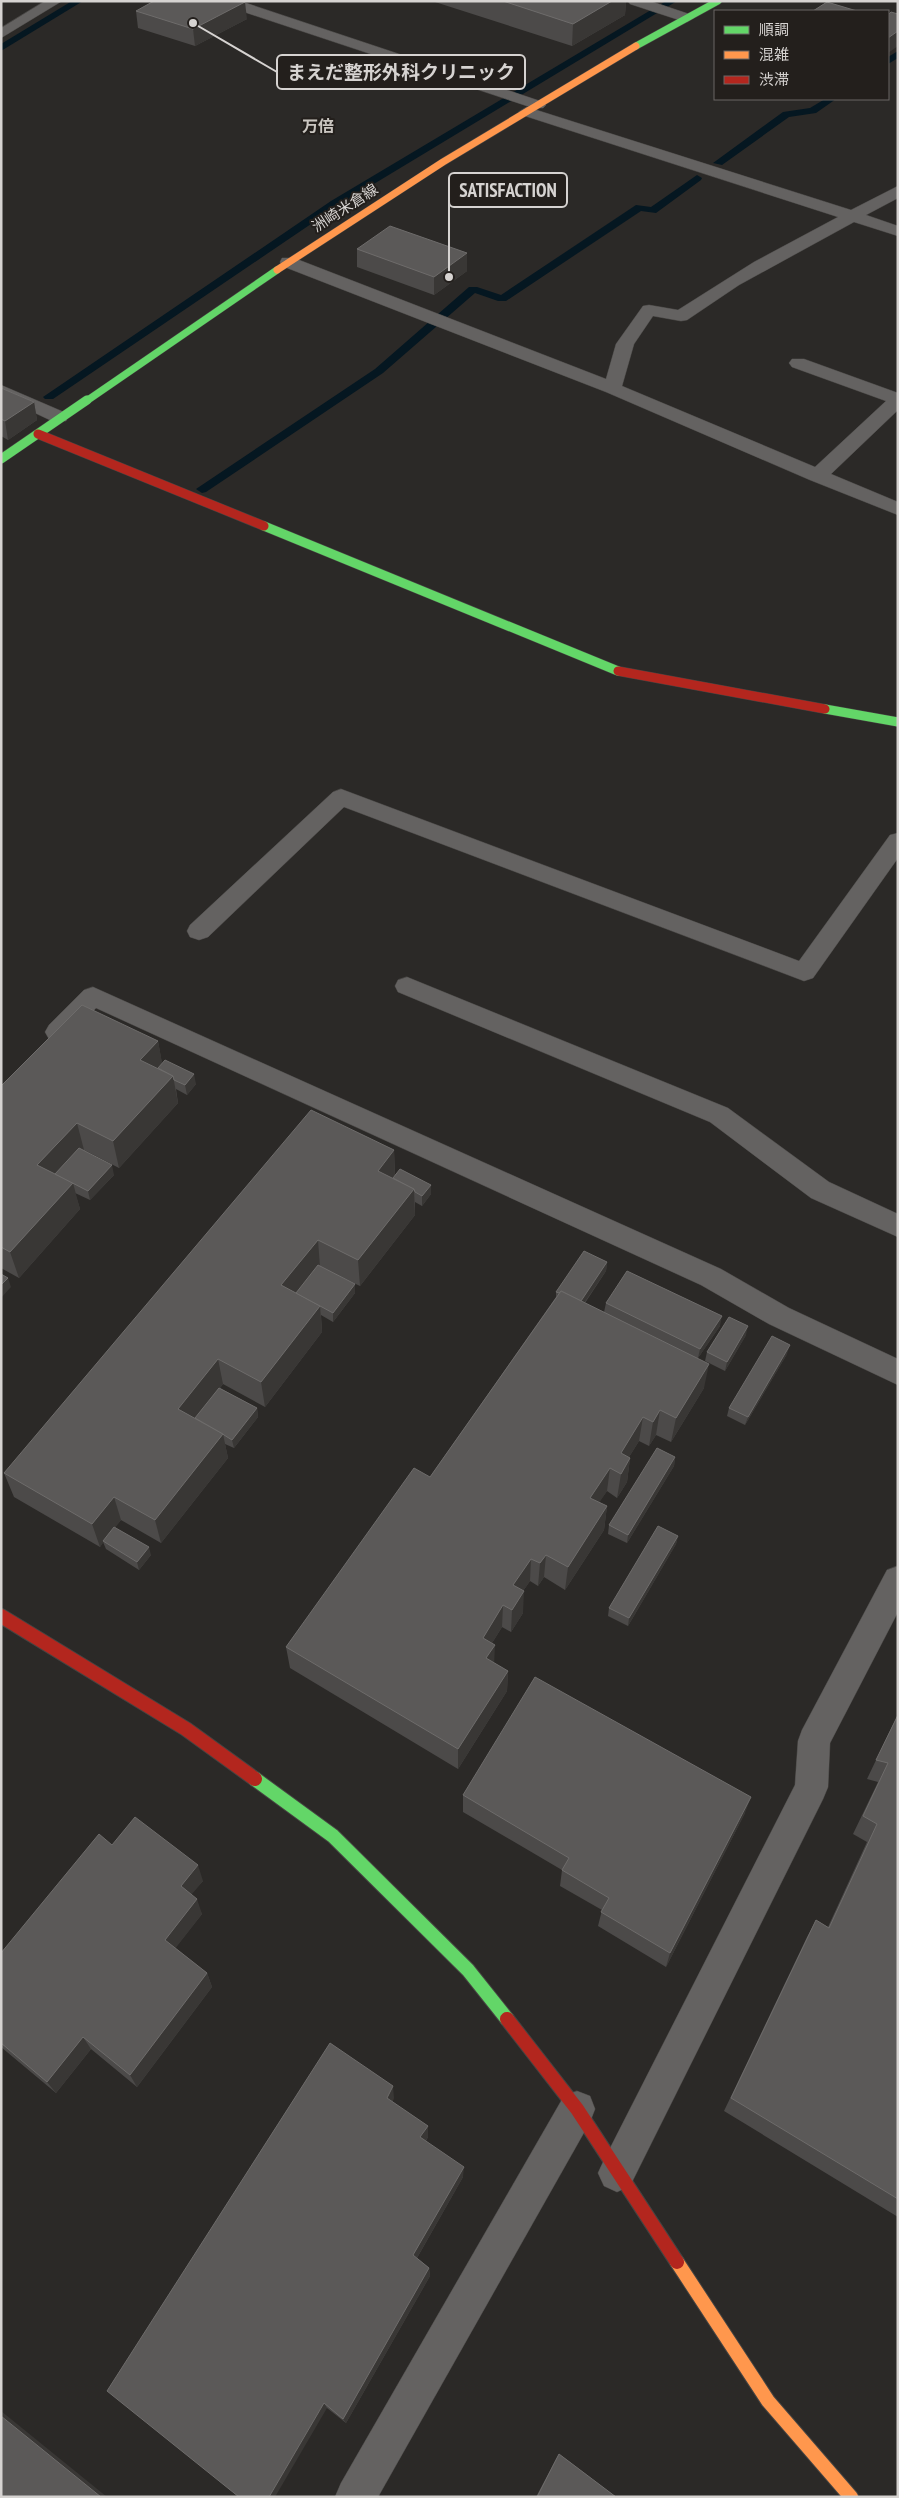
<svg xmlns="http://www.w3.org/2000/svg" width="899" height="2498" viewBox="0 0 899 2498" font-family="'PT Sans Narrow','Noto Sans JP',sans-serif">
<rect width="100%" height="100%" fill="#2b2927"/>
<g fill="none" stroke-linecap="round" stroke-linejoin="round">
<g fill="#051721" fill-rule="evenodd">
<path d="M72,1H83L1,51V44Z"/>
<path d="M666,1H677L339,205L53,399H45L43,397L331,201Z"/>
<path d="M898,51V58L888,64V57Z"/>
<path d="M825,99H836L816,113L789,117L722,165L713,163L783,112L810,108Z"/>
<path d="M697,175L702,178L701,180L656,213L641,211L506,301H498L475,293L383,373L206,492L202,493L196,489L375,369L469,287H477L501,295L636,205L651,207Z"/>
</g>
<defs>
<g id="lane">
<path d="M93,987L721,1269L789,1308L898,1359V1385L769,1324L701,1285L96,1008C83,1022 70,1045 49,1039L45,1032L49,1025L84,990Z"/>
<path d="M898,1566V1612L830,1743L828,1787L823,1799L630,2186L617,2192L604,2186L598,2173L604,2160L795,1785L798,1741L802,1730L887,1570Z"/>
</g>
<g id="street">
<path d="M45,1H62L1,38V28Z"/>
<path d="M218,1H240L543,102L546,105L543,108H533L220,4Z"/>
<path d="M628,1H650L692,15L694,18L687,22L682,21L630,4Z"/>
<path d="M527,107L851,210L898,186V198L866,215L898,226V236L854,222L739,285L687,320L681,321L653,316L634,344L622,386L815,467L886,401L792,367L789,363L792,359H804L898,393V410L831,474L898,502V515L810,480L606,392L282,266L280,262L282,258H294L606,379L616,344L643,306L649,305L678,310L754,262L838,217L522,115L519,112Z"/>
<path d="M1,385L66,413L68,417L66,421H52L1,397Z"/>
<path d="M341,789L799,961L890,835L898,833V858L813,978L804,981L344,807L208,937L199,940L190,937L187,931L190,925L333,792Z"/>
<path d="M407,977L728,1108L829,1182L898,1214V1237L811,1198L710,1122L398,992L395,986L398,980Z"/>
<path d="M577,2091L590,2096L595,2109L590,2122L378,2497H335L341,2483L564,2096Z"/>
</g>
<g id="fast-far2">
<path d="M636,46L718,1"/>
<path d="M85,402L277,270"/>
</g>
<g id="fast-far1">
<path d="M1,459L87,400"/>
<path d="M264,526L618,671"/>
<path d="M825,709L898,722"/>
</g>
<path id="fast" d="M255,1779L333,1836L468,1970L507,2019"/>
<path id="slow-far1" d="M277,270L443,162L636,46"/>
<path id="slow" d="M677,2262L768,2401L851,2497"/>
<g id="jam-far1">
<path d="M38,434L264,526"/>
<path d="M618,671L825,709"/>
</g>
<g id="jam">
<path d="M1,1616L186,1729L255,1779"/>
<path d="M507,2019L577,2109L677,2262"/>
</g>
</defs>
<use href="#lane" stroke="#464442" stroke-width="1"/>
<use href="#street" stroke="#464442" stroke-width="1"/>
<use href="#fast-far2" stroke="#464442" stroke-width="8"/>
<use href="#fast-far1" stroke="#464442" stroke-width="10"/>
<use href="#fast" stroke="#464442" stroke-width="16"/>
<use href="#slow-far1" stroke="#464442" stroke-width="8"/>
<use href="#slow" stroke="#464442" stroke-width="16"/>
<use href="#jam-far1" stroke="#464442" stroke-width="10"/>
<use href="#jam" stroke="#464442" stroke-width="16"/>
<use href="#lane" fill="#646261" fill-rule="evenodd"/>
<use href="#street" fill="#646261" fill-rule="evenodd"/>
<use href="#fast-far2" stroke="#63d668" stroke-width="7"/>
<use href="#fast-far1" stroke="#63d668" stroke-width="9"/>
<use href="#fast" stroke="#63d668" stroke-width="14"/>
<use href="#slow-far1" stroke="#ff974d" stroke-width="7"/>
<use href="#slow" stroke="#ff974d" stroke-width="14"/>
<use href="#jam-far1" stroke="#b3261e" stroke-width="9"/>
<use href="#jam" stroke="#b3261e" stroke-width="14"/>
</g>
<g fill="#4c4a49">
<path d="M435,1H626L625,15L572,46L435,2Z"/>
<path d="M136,11L247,19L195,46L138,28Z"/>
<path d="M357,249L467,271L434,295L357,267Z"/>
<path d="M1,388L34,402L37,420L8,440L1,436Z"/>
<path d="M158,1041L162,1064L196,1084L187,1095L176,1089L178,1103L119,1168L84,1150L114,1175L90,1200L75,1193L80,1209L19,1278L1,1268V1086Z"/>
<path d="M394,1150L395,1174L431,1194L422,1206L415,1202V1215L360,1286L320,1267L355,1284V1293L333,1322L321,1315L322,1332L265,1407L223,1384L220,1388L257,1408L258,1417L234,1448L225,1444L228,1458L161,1543L121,1520L115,1527L151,1555L139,1570L106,1549L103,1542L100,1547L14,1497L4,1473Z"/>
<path d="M607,1262L606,1271L585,1303L604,1312L606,1303L720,1326L698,1358L704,1388L671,1442L656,1435L649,1446L639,1441L629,1457L630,1458L627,1482L617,1498L607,1491L599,1502L607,1506L604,1530L565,1590L544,1577L538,1586L530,1581L523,1591V1613L511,1632L502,1627L492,1643L494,1663L508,1671L507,1691L458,1769L290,1668L286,1647L430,1477L556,1297V1292Z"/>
<path d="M746,1335L725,1371L705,1361L707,1352Z"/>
<path d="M787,1354L745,1425L727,1416L729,1408Z"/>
<path d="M675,1457L674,1466L627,1543L608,1534L609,1525Z"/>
<path d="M678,1536L676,1544L628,1626L608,1616L609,1608Z"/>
<path d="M898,1714V2217L724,2111L807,1937L816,1920L828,1927L867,1842L853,1834L878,1782L867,1779Z"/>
<path d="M463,1795L745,1813L666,1967L598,1926L602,1910L560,1886L562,1870L463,1812Z"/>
<path d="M112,1845L203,1881L191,1894L202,1914L175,1948L207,1973L212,1987L137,2087L91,2049L56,2093L1,2047V1953Z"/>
<path d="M394,2098L392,2102L428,2126V2137L426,2141L463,2177L417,2258L429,2268L430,2276L346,2423L327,2408L107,2391Z"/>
<path d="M559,2454L616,2497H536L556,2459Z"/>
</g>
<g fill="#393735">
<path d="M612,1H626L625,15L572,46L573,24Z"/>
<path d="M245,2L247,19L195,46L193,29Z"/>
<path d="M898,31V46L888,53V38Z"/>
<path d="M467,253V271L434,295V277Z"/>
<path d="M34,402L37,420L8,440L5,421Z"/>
<path d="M158,1041L163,1068L156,1071L140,1060Z"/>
<path d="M194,1074L196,1084L187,1095L185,1085Z"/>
<path d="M173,1076L178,1103L119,1168L113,1141Z"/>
<path d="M77,1123L84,1150L59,1176L37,1165Z"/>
<path d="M394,1150L395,1177L392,1181L378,1171Z"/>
<path d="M112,1165L114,1175L90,1200L88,1191Z"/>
<path d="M73,1183L80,1209L19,1278L10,1252Z"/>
<path d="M431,1185V1194L422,1206V1196Z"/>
<path d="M414,1189L415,1215L360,1286L358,1260Z"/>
<path d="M318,1240L320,1267L298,1294L281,1285Z"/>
<path d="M607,1262L606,1271L578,1312L579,1303Z"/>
<path d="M8,1278L11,1287L1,1298V1285Z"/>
<path d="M355,1284V1293L333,1322V1313Z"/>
<path d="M320,1306L322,1332L265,1407L261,1382Z"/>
<path d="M722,1316L720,1326L698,1358L700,1349Z"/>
<path d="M748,1326L746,1335L725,1371L727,1362Z"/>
<path d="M790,1345L787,1354L745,1425L748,1417Z"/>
<path d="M218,1359L223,1384L196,1419L178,1409Z"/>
<path d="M709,1364L704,1388L671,1442L676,1418Z"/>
<path d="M257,1408L258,1417L234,1448L232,1440Z"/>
<path d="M660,1410L656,1435L649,1446L653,1422Z"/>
<path d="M643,1417L639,1441L619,1473L621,1453Z"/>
<path d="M223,1434L228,1458L161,1543L155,1520Z"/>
<path d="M675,1457L674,1466L627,1543L628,1535Z"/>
<path d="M630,1458L627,1482L617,1498L621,1474Z"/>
<path d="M610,1468L607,1491L587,1521L590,1498Z"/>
<path d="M114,1497L121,1520L100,1547L92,1524Z"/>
<path d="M607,1506L604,1530L565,1590L568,1567Z"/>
<path d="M678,1536L676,1544L628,1626L629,1618Z"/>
<path d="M149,1547L151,1555L139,1570L137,1562Z"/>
<path d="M546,1555L544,1577L538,1586L540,1563Z"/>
<path d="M531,1559L530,1581L512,1607L513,1585Z"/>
<path d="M524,1591L523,1613L511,1632L512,1610Z"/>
<path d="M503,1605L502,1627L482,1659L483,1638Z"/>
<path d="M495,1645L494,1666L486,1658Z"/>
<path d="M508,1671L507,1691L458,1769V1749Z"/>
<path d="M751,1797L745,1813L666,1967L670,1953Z"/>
<path d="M198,1865L203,1881L186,1901L181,1886Z"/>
<path d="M197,1899L202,1914L171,1954L165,1940Z"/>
<path d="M207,1973L212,1987L137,2087L130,2075Z"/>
<path d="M83,2037L91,2049L56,2093L47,2082Z"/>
<path d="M393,2086L394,2098L388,2109L387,2098Z"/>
<path d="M428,2126V2137L421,2148L420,2137Z"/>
<path d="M464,2167L463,2177L414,2263L413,2255Z"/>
<path d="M429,2268L430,2276L346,2423L343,2419Z"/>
<path d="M324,2403L327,2408L275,2497H269Z"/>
<path d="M1,2411L107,2497H101L1,2416Z"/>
</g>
<g fill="#5b5958" stroke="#6e6c6b">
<path d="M154,1H243L245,2L193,29L136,11Z"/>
<path d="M503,1H612L573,24Z"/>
<path d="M827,2L857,11H813Z"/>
<path d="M891,12L898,14V31L888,38V15Z"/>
<path d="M390,226L467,253L434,277L357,249Z"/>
<path d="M1,388L34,402L5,421L1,419Z"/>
<path d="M82,1005L158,1041L140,1060L173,1076L113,1141L77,1123L37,1165L73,1183L10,1252L1,1247V1086Z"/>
<path d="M165,1060L194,1074L185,1085L174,1080L173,1076L158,1068Z"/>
<path d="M311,1110L394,1150L378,1171L414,1189L358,1260L318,1240L281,1285L320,1306L261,1382L218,1359L178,1409L223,1434L155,1520L114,1497L92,1524L4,1473Z"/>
<path d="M79,1148L112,1165L88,1191L55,1174Z"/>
<path d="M400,1169L431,1185L422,1196L415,1192L414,1189L393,1178Z"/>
<path d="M584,1251L607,1262L581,1301L561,1291L559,1293L556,1292Z"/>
<path d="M318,1265L355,1284L333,1313L296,1293Z"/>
<path d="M627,1271L722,1316L700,1349L606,1303Z"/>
<path d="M1,1274L8,1278L1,1285Z"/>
<path d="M561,1291L709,1364L676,1418L660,1410L653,1422L643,1417L621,1453L630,1458L621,1474L610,1468L590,1498L607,1506L568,1567L546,1555L540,1563L531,1559L513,1585L524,1591L512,1610L503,1605L483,1638L495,1645L486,1658L508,1671L458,1749L286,1647L414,1468L430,1477Z"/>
<path d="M729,1317L748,1326L727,1362L707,1352Z"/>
<path d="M772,1336L790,1345L748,1417L729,1408Z"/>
<path d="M219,1388L257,1408L232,1440L224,1435L223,1434L195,1418Z"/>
<path d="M657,1448L675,1457L628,1535L609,1525Z"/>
<path d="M658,1526L678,1536L629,1618L609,1608Z"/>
<path d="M114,1527L149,1547L137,1562L103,1541Z"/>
<path d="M535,1677L751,1797L670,1953L601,1912L609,1898L562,1870L569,1858L463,1795Z"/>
<path d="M898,1715V2199L731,2098L816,1920L829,1928L877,1824L863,1816L888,1763L876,1760Z"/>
<path d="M135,1817L198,1865L181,1886L197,1899L165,1940L207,1973L130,2075L83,2037L47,2082L1,2043V1953L99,1834L112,1845Z"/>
<path d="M330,2043L393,2086L387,2098L428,2126L420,2137L464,2167L413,2255L429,2268L343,2419L324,2403L269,2497H239L107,2391Z"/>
<path d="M1,2416L101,2497H1Z"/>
<path d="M559,2454L616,2497H537Z"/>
</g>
<g text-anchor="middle" stroke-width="4" stroke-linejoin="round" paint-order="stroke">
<g font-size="15" fill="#d6d3d1" stroke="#231f1c">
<text transform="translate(345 208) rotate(-33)" y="5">洲崎米倉線</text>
</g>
<g font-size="16" font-weight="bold" fill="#cac6c1" stroke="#231f1c">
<text x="318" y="132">万倍</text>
</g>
</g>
<path fill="none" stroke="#d6d3d1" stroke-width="2" d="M193 23L277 72M449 277L449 190"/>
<g fill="#d6d3d1" stroke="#231f1c" stroke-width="2">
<circle cx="193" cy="23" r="5"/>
<circle cx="449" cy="277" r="5"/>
</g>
<g fill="#231f1c" stroke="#d6d3d1" stroke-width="2">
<rect x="277" y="55" width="248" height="34" rx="5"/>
<rect x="449" y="173" width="118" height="34" rx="5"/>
</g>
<g font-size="19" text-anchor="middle" font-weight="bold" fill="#d6d3d1">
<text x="401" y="79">まえだ整形外科クリニック</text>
<text x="508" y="197">SATISFACTION</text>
</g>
<rect width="899" height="2498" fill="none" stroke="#d6d3d1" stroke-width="5"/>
<rect x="714" y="10" width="175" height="90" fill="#231f1c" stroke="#6b6764"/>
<rect x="724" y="26" width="25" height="8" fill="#63d668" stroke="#6b6764"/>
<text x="759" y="35" font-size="15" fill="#d6d3d1">順調</text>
<rect x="724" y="51" width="25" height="8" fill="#ff974d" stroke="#6b6764"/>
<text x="759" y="60" font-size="15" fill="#d6d3d1">混雑</text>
<rect x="724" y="76" width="25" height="8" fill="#b3261e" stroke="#6b6764"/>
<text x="759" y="85" font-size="15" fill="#d6d3d1">渋滞</text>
</svg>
